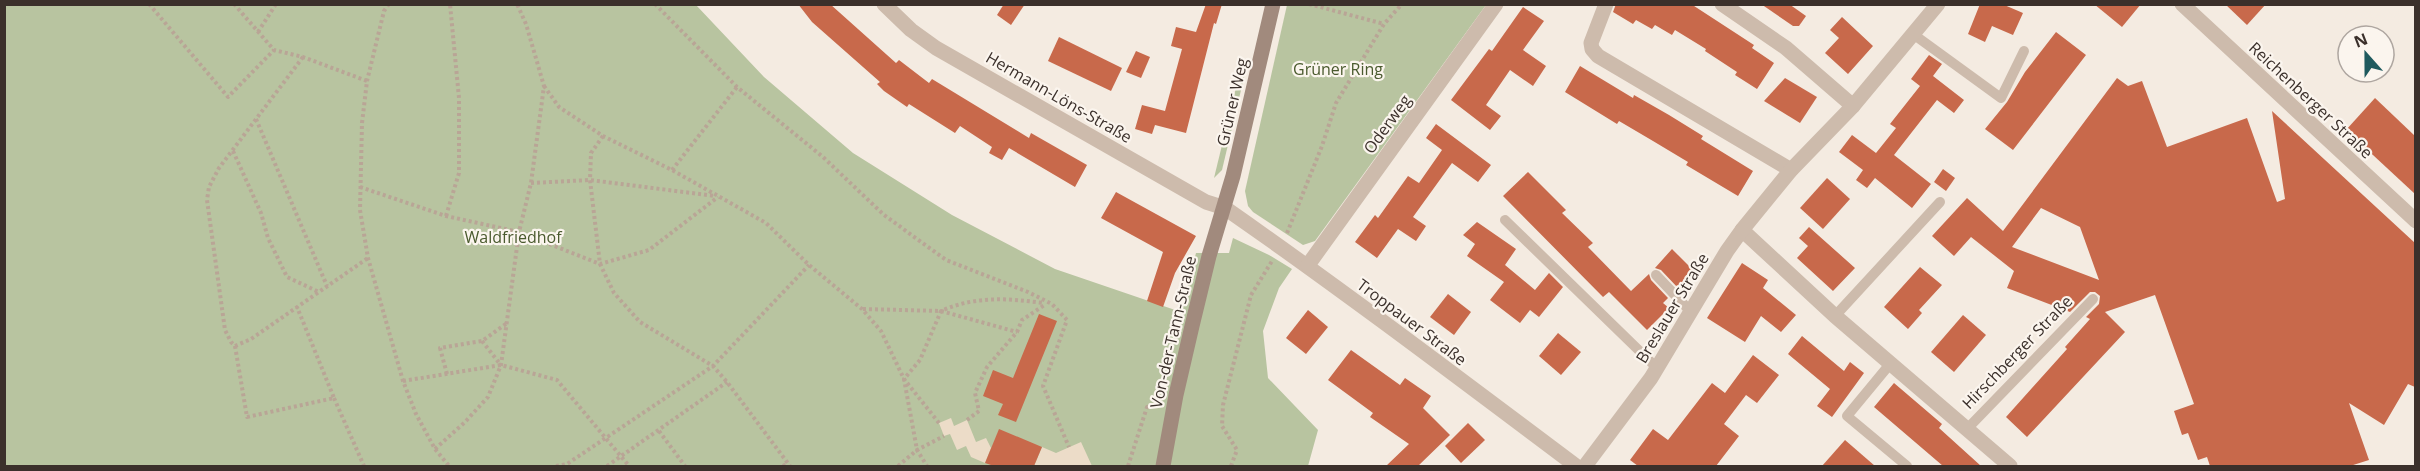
<svg xmlns="http://www.w3.org/2000/svg" width="2420" height="471" viewBox="0 0 2420 471" font-family="'Open Sans',sans-serif">
<rect width="100%" height="100%" fill="#f4ebe1"/>
<g fill="#b8c4a0">
<path d="M4,5H696L764,77L853,153L952,215L1055,269L1181,312L1196,253H1229L1233,238L1269,255L1292,269L1279,288L1263,331L1268,378L1318,430L1308,466H5Z"/>
<path d="M1287,5H1486L1315,241L1303,245L1253,212L1248,206L1245,191Z"/>
<path d="M1241,67L1246,69L1222,170L1214,178Z"/>
</g>
<g fill="#ecdcc8">
<path d="M951,418L954,426L967,420L976,442L986,438L991,448L985,463L971,457L966,446L957,450L950,434L944,436L939,423Z"/>
<path d="M1081,442L1092,466H1034L1042,447L1056,453Z"/>
</g>
<g fill="#c8694b" fill-rule="evenodd">
<path d="M798,4H830L896,63L899,60L929,83L932,79L1029,138L1031,133L1087,165L1075,187L1009,148L1002,160L989,153L992,147L960,126L955,133L909,104L907,107L884,91L877,84L880,82L812,22Z"/>
<path d="M1004,4H1025L1011,25L997,15Z"/>
<path d="M1206,4H1222L1216,24L1214,23L1186,133L1155,125L1152,134L1135,129L1142,105L1165,111L1182,49L1171,46L1176,27L1196,32Z"/>
<path d="M1616,4H1691L1754,45L1752,48L1774,63L1757,89L1735,75L1737,72L1705,51L1706,49L1675,30L1672,35L1655,25L1652,29L1636,20L1633,24L1613,12Z"/>
<path d="M1761,4H1789L1806,16L1799,26H1793Z"/>
<path d="M1980,4H2002L2023,13L2013,35L1992,26L1985,42L1968,34Z"/>
<path d="M2094,4H2141L2122,27Z"/>
<path d="M2225,4H2266L2247,25Z"/>
<path d="M1523,7L1544,21L1523,50L1546,66L1533,86L1510,70L1486,105L1501,116L1490,130L1451,100L1489,49L1492,51Z"/>
<path d="M1842,17L1873,46L1848,74L1825,53L1839,38L1830,30Z"/>
<path d="M2056,32L2086,55L2013,150L1985,129L2007,102L2025,72Z"/>
<path d="M1059,37L1122,68L1111,91L1048,61Z"/>
<path d="M1136,51L1150,57L1141,78L1126,72Z"/>
<path d="M1929,55L1942,64L1933,76L1964,100L1954,113L1937,100L1894,155L1931,184L1912,208L1875,178L1867,188L1856,180L1863,170L1839,152L1852,135L1876,153L1896,128L1890,124L1920,86L1911,79Z"/>
<path d="M1580,66L1633,98L1634,95L1669,115L1703,136L1701,139L1753,171L1738,196L1686,165L1688,162L1653,141L1619,121L1617,124L1565,92Z"/>
<path d="M1785,78L1817,97L1800,123L1764,101Z"/>
<path d="M2117,78L2128,86L2142,81L2167,147L2247,118L2277,202L2285,199L2272,111L2415,243V387L2408,384L2384,425L2349,403L2369,460L2350,466H2210L2207,457L2198,460L2188,433L2182,435L2174,411L2194,404L2155,295L2105,312L2125,332L2027,437L2006,417L2067,349L2065,347L2090,319L2086,317L2099,304L2100,296L2095,292H2090L2070,312L2007,288L2014,271L1971,237L1954,256L1932,236L1967,198L2003,231ZM2041,208L2080,227L2099,280L2012,247Z"/>
<path d="M2375,98L2415,136V194L2346,130Z"/>
<path d="M1436,124L1491,165L1478,182L1452,163L1413,217L1426,226L1416,241L1398,229L1377,258L1355,242L1375,215L1378,218L1408,176L1419,183L1442,150L1426,138Z"/>
<path d="M1943,169L1955,178L1946,191L1934,182Z"/>
<path d="M1528,172L1566,210L1562,213L1593,243L1588,247L1631,291L1649,274L1651,280L1668,298L1663,303L1669,308L1647,330L1609,292L1603,297L1503,196Z"/>
<path d="M1827,178L1850,199L1823,229L1800,208Z"/>
<path d="M1116,192L1196,236L1175,273L1163,307L1147,301L1163,252L1101,218Z"/>
<path d="M1477,222L1516,249L1505,265L1535,290L1549,273L1563,287L1539,317L1530,310L1520,323L1490,300L1504,282L1467,256L1475,244L1463,235Z"/>
<path d="M1809,227L1855,268L1833,291L1797,258L1808,246L1799,238Z"/>
<path d="M1672,249L1695,272L1678,288L1661,270L1655,268Z"/>
<path d="M1742,263L1768,280L1763,288L1796,315L1781,332L1761,316L1745,342L1707,318Z"/>
<path d="M1920,267L1942,285L1919,310L1922,313L1908,329L1884,307Z"/>
<path d="M1448,294L1471,312L1454,335L1430,317Z"/>
<path d="M1308,310L1328,327L1306,354L1286,338Z"/>
<path d="M1039,314L1057,321L1016,422L998,415L1003,404L983,396L993,370L1013,378Z"/>
<path d="M1963,315L1986,335L1954,372L1931,352Z"/>
<path d="M1558,333L1581,352L1561,375L1539,356Z"/>
<path d="M1802,336L1844,371L1850,362L1864,373L1832,417L1817,406L1830,389L1788,354Z"/>
<path d="M1351,350L1400,385L1405,378L1431,396L1423,408L1450,435L1418,466H1386L1409,444L1370,417L1373,413L1328,380Z"/>
<path d="M1753,355L1779,375L1757,403L1746,395L1724,424L1739,436L1716,466H1638L1630,460L1653,429L1668,440L1712,383L1725,393Z"/>
<path d="M1894,383L1942,424L1939,428L1981,466H1943L1874,407Z"/>
<path d="M1468,423L1485,440L1461,463L1445,446Z"/>
<path d="M999,429L1042,447L1034,466H994L985,463Z"/>
<path d="M1845,440L1875,466H1822Z"/>
</g>
<g fill="none" stroke-linecap="round" stroke-linejoin="round">
<g stroke="#b9a596" stroke-width="4" stroke-dasharray="3 3" stroke-linecap="butt">
<path d="M149,4L228,97L274,50"/>
<path d="M234,4L274,50L303,57L367,81"/>
<path d="M389,4L384,11L367,81L362,123L360,210L368,258L403,381L416,414L435,449L449,466"/>
<path d="M655,4L737,87L823,157L884,215L946,260L1028,292L1052,304L1067,320L1043,386L1069,447"/>
<path d="M1309,4L1384,24"/>
<path d="M258,32L276,4"/>
<path d="M303,57L219,168L209,187L207,200L225,330L231,342L235,346L251,339L368,258"/>
<path d="M544,86L559,107L603,136L672,170L766,223L809,265L862,309L881,331L904,379L917,450L927,466"/>
<path d="M256,119L327,286"/>
<path d="M603,136L591,153L590,180L600,264L614,293L640,322L713,366L727,382L790,466"/>
<path d="M233,151L261,213L268,238L287,277L319,292"/>
<path d="M672,170L737,87"/>
<path d="M531,183L590,180L715,196"/>
<path d="M360,187L446,216L519,232L600,264L649,250L718,197"/>
<path d="M446,216L459,173V98L450,4"/>
<path d="M1287,233L1322,146L1336,103L1384,24L1402,4"/>
<path d="M863,309L941,311L1017,332"/>
<path d="M482,341L500,364"/>
<path d="M235,346L247,417L334,398L297,307"/>
<path d="M447,374L440,348L482,341L507,323"/>
<path d="M403,381L501,365L557,380L629,466"/>
<path d="M334,398L364,466"/>
<path d="M967,420L979,411L975,393L987,367L1017,332L1022,320L1046,304"/>
<path d="M939,423L904,379L920,360L941,311C975,296 1007,298 1043,303"/>
<path d="M659,431L685,466"/>
<path d="M435,449L465,422L488,397L501,365L519,232L531,183L544,86L526,24L517,4"/>
<path d="M556,466L567,464L713,366L809,265"/>
<path d="M607,466L727,382"/>
<path d="M783,466L788,463"/>
<path d="M898,466L917,450L944,436"/>
<path d="M1128,466L1147,407L1158,405"/>
<path d="M1231,466L1237,450L1222,426L1223,405L1251,295L1272,261"/>
</g>
<g stroke="#cdbbac" stroke-width="10">
<path d="M1913,34L2001,98L2024,51"/>
<path d="M1505,220L1657,368"/>
<path d="M1656,275L1691,312"/>
<path d="M1835,316L1940,202"/>
<path d="M1890,364L1847,416L1907,466"/>
<path d="M1966,430L2093,299"/>
</g>
<g stroke="#cdbbac" stroke-width="15">
<path d="M884,4L911,30L936,48L1206,202L1225,208C1344,291 1460,379 1576,466"/>
<path d="M1606,4L1591,43L1592,49L1598,56L1791,170"/>
<path d="M1722,4L1786,48L1853,106"/>
<path d="M2182,4L2416,221"/>
<path d="M1742,230L1835,316L2010,466"/>
<path d="M1308,265L1496,4"/>
<path d="M1585,466L1651,378L1727,251L1742,230L1791,170L1853,106L1938,4"/>
</g>
<path stroke="#a18a7d" stroke-width="15" d="M1163,466L1176,395L1192,326L1209,256L1233,176L1273,4"/>
</g>
<g text-anchor="middle" stroke-width="4.5" stroke-linejoin="round" paint-order="stroke">
<g font-size="16" fill="#4a5a2e" stroke="#fbf5ee">
<text x="1338" y="75">Grüner Ring</text>
<text x="513" y="243">Waldfriedhof</text>
</g>
<g font-size="16" fill="#3b302b" stroke="#fbf5ee">
<text transform="translate(1059 97) rotate(30)" y="6">Hermann-Löns-Straße</text>
<text transform="translate(2311 100) rotate(43)" y="6">Reichenberger Straße</text>
<text transform="translate(1232 102) rotate(-77)" y="6">Grüner Weg</text>
<text transform="translate(1387 124) rotate(-54)" y="6">Oderweg</text>
<text transform="translate(1672 308) rotate(-59)" y="6">Breslauer Straße</text>
<text transform="translate(1412 322) rotate(37)" y="6">Troppauer Straße</text>
<text transform="translate(1173 332) rotate(-77)" y="6">Von-der-Tann-Straße</text>
<text transform="translate(2017 352) rotate(-46)" y="6">Hirschberger Straße</text>
</g>
</g>
<rect width="2420" height="471" fill="none" stroke="#3b302b" stroke-width="12"/>
<g transform="translate(2366 54) rotate(339)"><circle r="28" fill="#fbf5ee" stroke="#aea6a0" stroke-width="1.5"/>
<path d="M0-4.5L10 22L0 15L-10 22Z" fill="#1f5a5e"/>
<text y="-9" font-size="16" font-weight="bold" text-anchor="middle" fill="#3b302b">N</text>
</g>
</svg>
